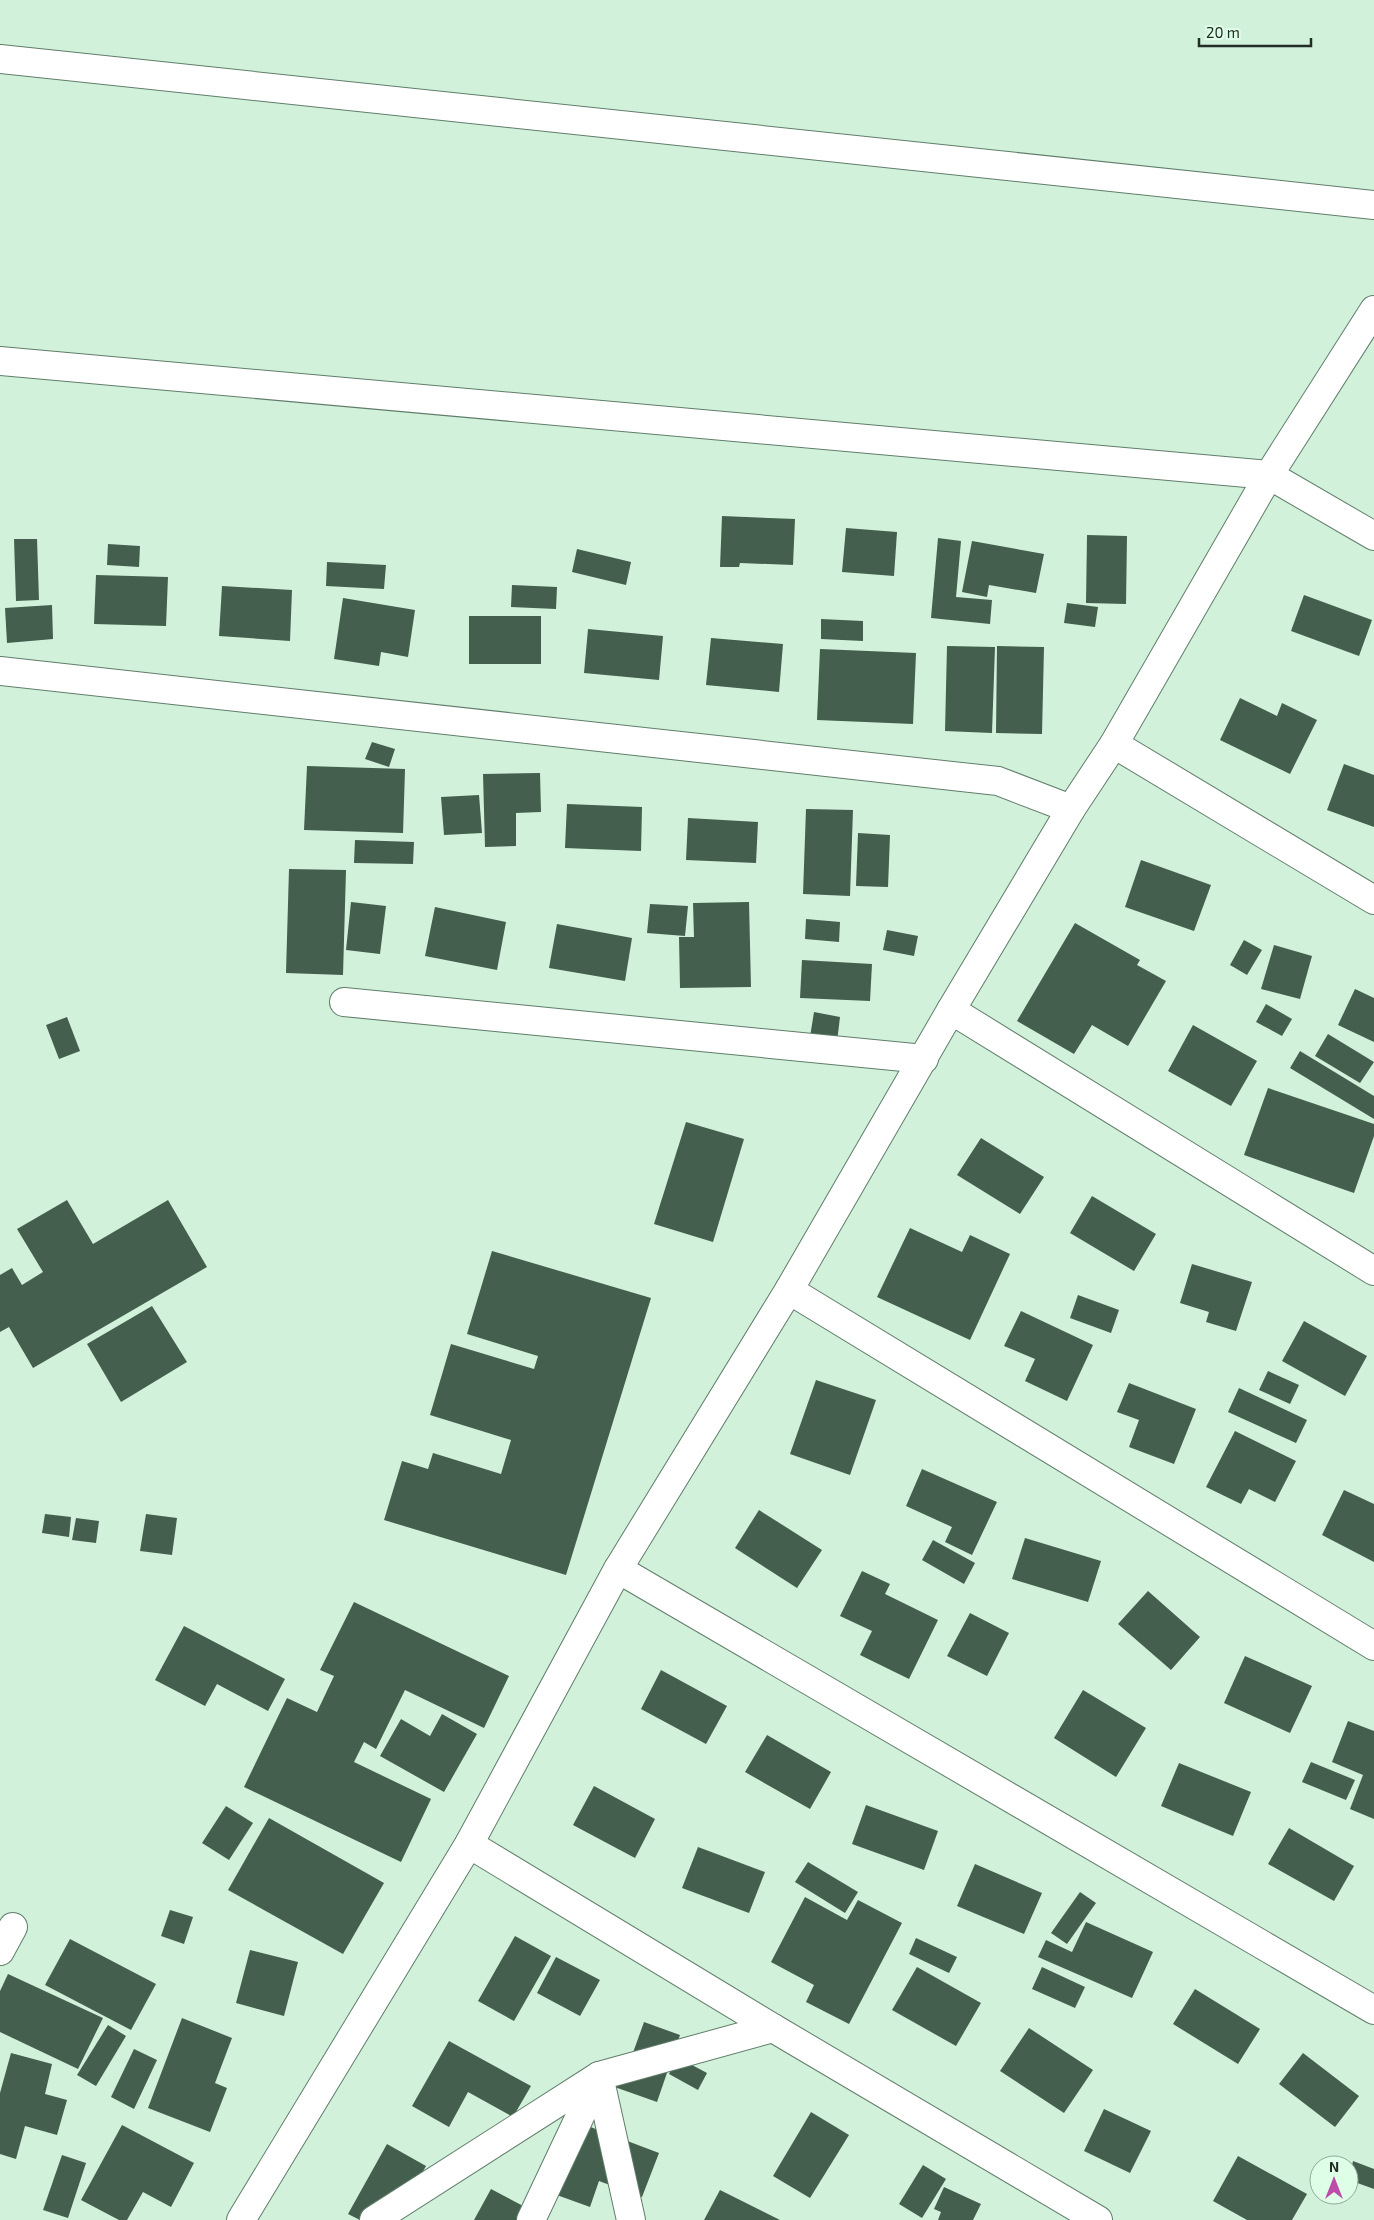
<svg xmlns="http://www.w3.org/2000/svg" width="1374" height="2220" viewBox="0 0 1374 2220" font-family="'Exo 2',sans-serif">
<rect width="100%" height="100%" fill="#d2f1db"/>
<g fill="#445f4d">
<path d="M722,516L795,519L793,565L740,563L739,567H720Z"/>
<path d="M846,528L897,532L894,576L842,572Z"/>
<path d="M1087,535L1127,536L1126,604L1086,603Z"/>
<path d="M938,538L961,541L956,597L992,600L990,624L931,618Z"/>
<path d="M14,539H37L39,600L16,601Z"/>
<path d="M972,541L1044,554L1036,593L989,585L987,597L962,592Z"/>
<path d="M108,544L140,546L139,567L107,565Z"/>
<path d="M577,549L631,562L626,585L572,572Z"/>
<path d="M327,562L386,565L384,589L326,586Z"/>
<path d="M96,575L168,577L166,626L94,624Z"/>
<path d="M512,585L557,587L556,609L511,607Z"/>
<path d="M222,586L292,590L290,641L219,636Z"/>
<path d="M1304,595L1372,620L1359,656L1291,631Z"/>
<path d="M343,598L415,610L408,657L381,652L379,666L334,659Z"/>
<path d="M1067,603L1098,607L1095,627L1064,623Z"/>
<path d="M52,605L53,639L7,643L5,608Z"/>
<rect x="469" y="616" width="72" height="48"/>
<path d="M821,619L863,621V641L821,639Z"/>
<path d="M588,629L663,636L659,680L584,673Z"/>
<path d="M711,638L783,644L779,692L706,685Z"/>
<path d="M947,646L995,647L992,733L945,731Z"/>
<path d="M997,646L1044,647L1042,734L996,733Z"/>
<path d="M820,649L916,653L913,724L817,720Z"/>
<path d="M1240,698L1277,716L1282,703L1317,720L1290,774L1220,740Z"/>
<path d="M372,742L395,749L389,767L365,759Z"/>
<path d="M1344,764L1374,775V827L1327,810Z"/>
<path d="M307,766L405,769L403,833L304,830Z"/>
<path d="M540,773L541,812L516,813V846L485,847L483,774Z"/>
<path d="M479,795L482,833L444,835L441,797Z"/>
<path d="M567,804L642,807L641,851L565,848Z"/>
<path d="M806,809L853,810L850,896L803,894Z"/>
<path d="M688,818L758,822L756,863L686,860Z"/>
<path d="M858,833L890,835L888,887L856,886Z"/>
<path d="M355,840L414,842L413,864L354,863Z"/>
<path d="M1141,860L1211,885L1194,931L1125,907Z"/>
<path d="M289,869L346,870L343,975L286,973Z"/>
<path d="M351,902L386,906L380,954L346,950Z"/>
<path d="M749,902L751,987L680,988L679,937H694L693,903Z"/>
<path d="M650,904L688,906L685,936L647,933Z"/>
<path d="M435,907L506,922L497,970L425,956Z"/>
<path d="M806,919L840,922L839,942L805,939Z"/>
<path d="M1075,923L1140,960L1137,965L1166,981L1128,1046L1092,1025L1074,1054L1017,1021Z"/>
<path d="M557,924L632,938L625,981L549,968Z"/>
<path d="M887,930L918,936L914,956L883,950Z"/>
<path d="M1244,940L1262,950L1247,975L1230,965Z"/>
<path d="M1274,945L1312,956L1300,999L1261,989Z"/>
<path d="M802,960L872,964L870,1001L800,998Z"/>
<path d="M1355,989L1374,998V1042L1338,1025Z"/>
<path d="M1266,1004L1292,1019L1282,1036L1256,1022Z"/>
<path d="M814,1012L840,1017L837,1042L810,1037Z"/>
<path d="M67,1017L80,1051L59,1059L46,1025Z"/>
<path d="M1193,1025L1257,1061L1231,1106L1168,1071Z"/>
<path d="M1328,1034L1374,1062L1360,1083L1315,1056Z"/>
<path d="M1300,1051L1374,1096V1119L1290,1068Z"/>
<path d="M1268,1088L1374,1124V1136L1354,1193L1244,1155Z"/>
<path d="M686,1122L744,1139L713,1242L654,1224Z"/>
<path d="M981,1138L1044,1177L1020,1214L957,1175Z"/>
<path d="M1092,1196L1156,1234L1134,1271L1070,1233Z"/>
<path d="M67,1200L93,1244L168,1200L207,1267L33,1368L9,1327L0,1332V1275L12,1268L22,1285L43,1272L17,1229Z"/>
<path d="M910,1228L962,1252L970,1235L1010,1254L970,1340L877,1297Z"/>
<path d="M492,1251L651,1298L566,1575L384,1520L402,1461L428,1469L433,1453L501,1474L511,1440L430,1415L451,1344L534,1369L538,1356L467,1334Z"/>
<path d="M1192,1264L1252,1282L1236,1331L1206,1322L1209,1312L1180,1303Z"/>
<path d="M1078,1295L1119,1310L1111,1333L1070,1318Z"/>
<path d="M152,1306L187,1362L121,1402L87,1344Z"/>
<path d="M1021,1311L1093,1345L1067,1401L1025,1381L1035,1359L1004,1346Z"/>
<path d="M1304,1321L1367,1356L1345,1396L1282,1361Z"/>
<path d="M1268,1371L1299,1385L1290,1404L1259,1390Z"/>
<path d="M816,1380L876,1400L850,1475L790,1454Z"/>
<path d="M1129,1383L1196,1409L1174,1464L1129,1447L1139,1420L1117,1412Z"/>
<path d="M1239,1388L1307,1420L1296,1443L1228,1412Z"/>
<path d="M1235,1431L1296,1461L1275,1502L1249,1489L1241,1504L1206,1487Z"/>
<path d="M922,1469L997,1502L972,1555L945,1542L952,1527L906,1506Z"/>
<path d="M1344,1490L1374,1504V1562L1322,1535Z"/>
<path d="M759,1510L822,1550L797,1588L735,1548Z"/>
<path d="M45,1514L71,1517L69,1537L42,1533Z"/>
<path d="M146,1514L177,1518L172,1555L140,1551Z"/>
<path d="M76,1518L99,1521L96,1543L72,1540Z"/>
<path d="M1025,1538L1101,1561L1088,1602L1012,1579Z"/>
<path d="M933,1540L975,1563L964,1584L922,1560Z"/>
<path d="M862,1571L890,1584L885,1594L938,1620L909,1679L860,1655L872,1631L840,1616Z"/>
<path d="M1148,1591L1200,1637L1171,1670L1118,1624Z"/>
<path d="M354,1602L509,1676L484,1728L405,1690L376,1749L364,1742L354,1762L431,1799L401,1862L244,1787L287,1698L317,1712L334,1676L320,1670Z"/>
<path d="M970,1613L1009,1633L987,1676L947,1656Z"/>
<path d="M184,1626L285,1679L268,1711L217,1684L205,1706L155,1680Z"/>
<path d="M1245,1656L1312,1686L1290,1733L1224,1703Z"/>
<path d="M661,1670L727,1706L706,1744L641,1709Z"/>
<path d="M1083,1690L1146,1728L1116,1777L1054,1738Z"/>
<path d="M442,1714L477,1734L444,1792L380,1756L401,1719L430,1736Z"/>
<path d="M1348,1721L1374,1731V1819L1350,1809L1363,1775L1332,1762Z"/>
<path d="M767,1735L831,1772L810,1809L745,1772Z"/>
<path d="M1311,1762L1355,1780L1346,1800L1302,1782Z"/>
<path d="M1179,1763L1251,1792L1233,1836L1161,1806Z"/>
<path d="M594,1786L655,1819L635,1858L573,1825Z"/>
<path d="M866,1805L938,1831L924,1870L852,1844Z"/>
<path d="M226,1806L253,1823L229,1860L202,1843Z"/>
<path d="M269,1818L384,1883L343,1954L228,1890Z"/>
<path d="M1289,1828L1354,1866L1334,1901L1268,1864Z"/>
<path d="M698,1847L765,1872L749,1913L682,1888Z"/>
<path d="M808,1862L858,1892L845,1913L795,1882Z"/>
<path d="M975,1864L1042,1893L1024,1934L957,1906Z"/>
<path d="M1080,1892L1096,1903L1067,1944L1051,1933Z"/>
<path d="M805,1897L847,1920L858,1900L902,1923L849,2024L806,2002L814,1985L771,1962Z"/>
<path d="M170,1910L193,1917L184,1944L161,1936Z"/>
<path d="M1086,1922L1153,1952L1132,1998L1038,1957L1046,1940L1072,1952Z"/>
<path d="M515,1936L551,1956L514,2021L478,2001Z"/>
<path d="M916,1938L957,1957L949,1973L909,1954Z"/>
<path d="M70,1939L156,1984L131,2030L45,1985Z"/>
<path d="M250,1950L298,1962L284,2016L236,2003Z"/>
<path d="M556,1957L600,1980L580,2016L537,1993Z"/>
<path d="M917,1967L981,2003L956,2046L892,2010Z"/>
<path d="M1042,1967L1085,1987L1075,2008L1032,1989Z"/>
<path d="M8,1974L103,2018L78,2069L0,2032V1991Z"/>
<path d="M1195,1989L1260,2029L1238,2064L1173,2024Z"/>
<path d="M182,2018L232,2038L215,2083L227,2088L210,2132L148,2108Z"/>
<path d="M644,2022L680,2035L657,2102L609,2085L630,2061Z"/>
<path d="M108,2025L126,2036L96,2086L77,2075Z"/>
<path d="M1029,2028L1093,2070L1064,2113L1000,2071Z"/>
<path d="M449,2041L531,2086L513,2117L468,2092L449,2127L412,2106Z"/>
<path d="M134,2049L157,2060L134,2109L111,2097Z"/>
<path d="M11,2053L52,2064L45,2094L67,2100L57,2135L25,2126L16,2159L0,2154V2093Z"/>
<path d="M1303,2053L1359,2096L1335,2127L1279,2084Z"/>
<path d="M677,2057L707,2073L698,2090L669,2074Z"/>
<path d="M1104,2109L1151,2131L1130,2173L1084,2151Z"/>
<path d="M811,2112L849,2135L810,2198L773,2176Z"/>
<path d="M580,2123L659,2153L642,2197L599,2181L590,2207L554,2194Z"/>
<path d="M122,2125L194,2163L171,2207L143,2192L127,2220H119L81,2200Z"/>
<path d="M387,2144L426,2166L396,2220H360L348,2214Z"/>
<path d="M62,2155L86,2163L68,2218L43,2210Z"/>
<path d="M1238,2156L1307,2194L1292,2220H1247L1213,2201Z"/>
<path d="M1353,2161L1374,2169V2189L1349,2180Z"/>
<path d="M923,2165L946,2179L922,2218L899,2204Z"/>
<path d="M944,2187L981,2204L973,2220H938L941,2212L934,2209Z"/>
<path d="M491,2189L540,2215L537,2220H474Z"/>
<path d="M720,2190L780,2220H704Z"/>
</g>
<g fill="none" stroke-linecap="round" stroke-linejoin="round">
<defs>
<g id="minor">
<path d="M0,59L1374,205"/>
<path d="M0,361L1269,475L1374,536"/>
<path d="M0,671L998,781L1071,809"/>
<path d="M1114,744L1374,900"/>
<path d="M344,1002L924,1059"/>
<path d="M951,1010L1374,1271"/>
<path d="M789,1290L1374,1646"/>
<path d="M618,1569L1374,2010"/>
<path d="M469,1844L773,2028L599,2076L531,2220"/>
<path d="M0,1951L13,1927"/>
<path d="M773,2028L1098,2220"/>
<path d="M241,2220L469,1844L618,1569L789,1290L951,1010L1071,809L1114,744L1269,475L1374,310"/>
<path d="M374,2220L599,2076L631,2220"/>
</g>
</defs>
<use href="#minor" stroke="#607d6a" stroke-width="30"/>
<use href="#minor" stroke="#fff" stroke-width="28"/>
</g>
<g transform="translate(1334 2180)"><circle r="24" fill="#dffee8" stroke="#93aa9a"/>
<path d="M0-4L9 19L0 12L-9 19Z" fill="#bc4ca8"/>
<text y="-8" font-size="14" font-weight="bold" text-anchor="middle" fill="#212d25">N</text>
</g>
<path d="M1199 38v8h112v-8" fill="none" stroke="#212d25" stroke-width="2.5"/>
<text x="1206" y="38" font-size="15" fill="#212d25" stroke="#dffee8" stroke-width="4" paint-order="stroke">20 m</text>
</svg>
